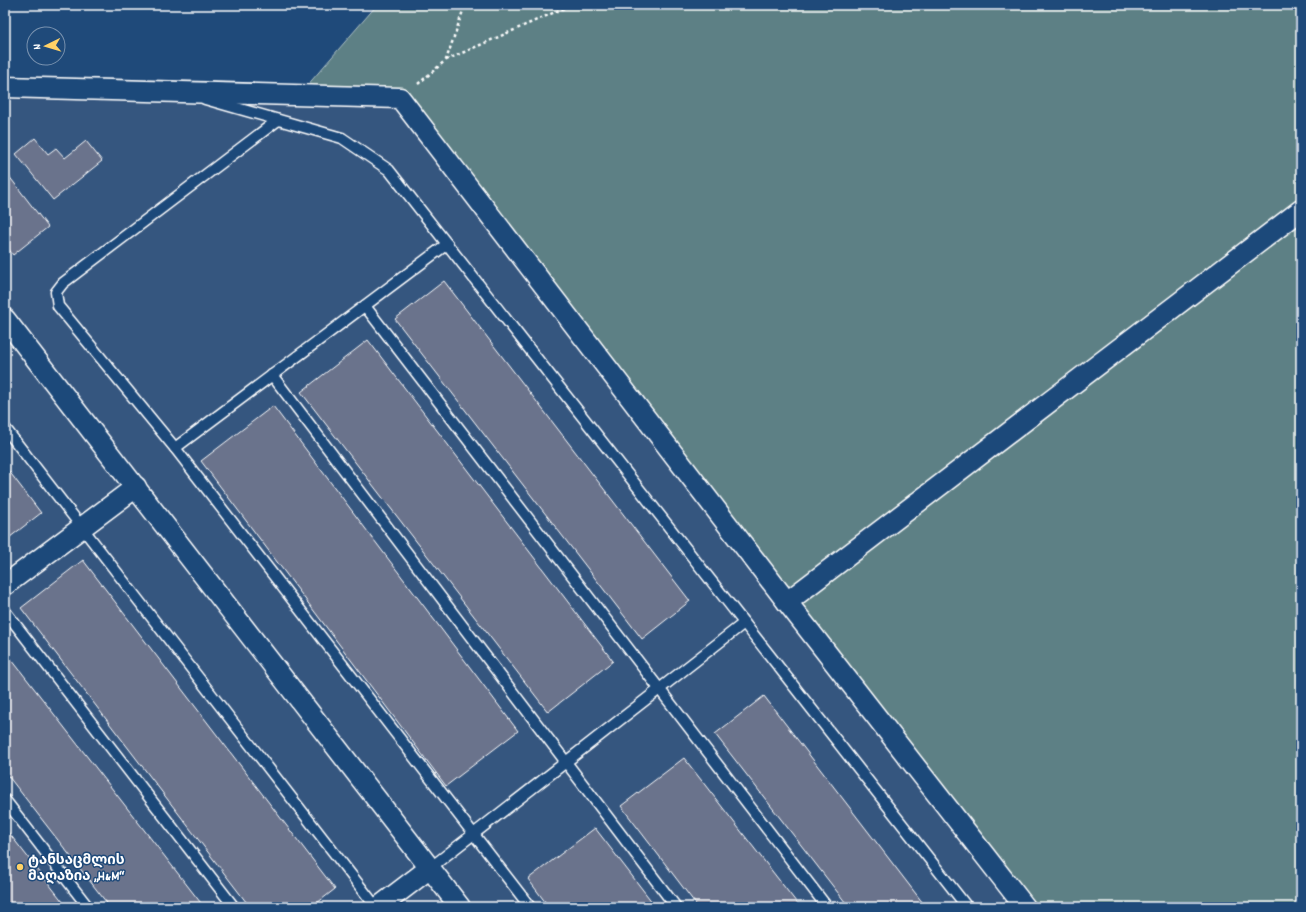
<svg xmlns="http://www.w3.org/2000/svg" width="1306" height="912" viewBox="0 0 1306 912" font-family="Dekko,'Noto Sans Georgian',sans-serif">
<rect width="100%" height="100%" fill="#1f4a7a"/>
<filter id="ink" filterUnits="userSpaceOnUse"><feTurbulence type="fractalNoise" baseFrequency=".025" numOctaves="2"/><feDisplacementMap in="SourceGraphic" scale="8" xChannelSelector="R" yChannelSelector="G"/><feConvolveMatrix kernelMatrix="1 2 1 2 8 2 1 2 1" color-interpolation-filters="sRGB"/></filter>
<g filter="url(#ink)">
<path fill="#36567f" d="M5,87L400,98L1025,907H5Z"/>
<path fill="#5d8085" stroke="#aec0c2" d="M377,5H1301V907H1025L400,98L299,95Z"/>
<g fill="#6b738c" stroke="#fff">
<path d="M35,138L48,154L56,148L65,158L86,141L102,161L53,200L16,154Z"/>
<path d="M5,171L48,227L13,255L5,244Z"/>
<path d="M444,281L690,601L642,639L395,319Z"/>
<path d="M368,340L613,661L548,712L301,392Z"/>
<path d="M273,406L518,731L446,786L201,461Z"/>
<path d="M5,466L41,513L5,541Z"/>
<path d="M83,560L335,889L312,907H250L21,608Z"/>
<path d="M5,651L204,907H110L5,772Z"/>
<path d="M764,696L926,907H849L715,734Z"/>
<path d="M684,758L800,907H698L621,806Z"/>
<path d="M5,828L67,907H5Z"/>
<path d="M595,828L656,907H549L528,879Z"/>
</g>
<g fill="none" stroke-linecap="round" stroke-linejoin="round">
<defs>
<g id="lane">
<path d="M205,99L342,138L389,170L967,907"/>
<path d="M447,244L175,448L530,907"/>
<path d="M365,306L827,907"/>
<path d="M272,375L676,907"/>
<path d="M5,428L376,907"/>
<path d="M175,448L58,306L56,292L63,283L278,120"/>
<path d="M5,611L234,907"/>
<path d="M5,800L88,907"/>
<path d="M430,868L744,623"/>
</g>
<g id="street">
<path d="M5,87L400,98L787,602L1025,907"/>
<path d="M5,319L460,907"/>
<path d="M5,585L136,487"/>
<path d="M787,602L1301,210"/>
<path d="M379,907L430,868"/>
</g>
</defs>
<use href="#lane" stroke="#fff" stroke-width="13"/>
<use href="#street" stroke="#fff" stroke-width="23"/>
<g stroke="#fff" stroke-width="2.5" stroke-dasharray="3 3" stroke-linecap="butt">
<path d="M446,60L571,5"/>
<path d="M418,84L446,60L465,5"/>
</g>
<use href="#lane" stroke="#1f4a7a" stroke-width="10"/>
<use href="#street" stroke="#1f4a7a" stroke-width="20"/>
</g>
</g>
<circle fill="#ffd166" stroke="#1f4a7a" stroke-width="1.5" cx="20" cy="867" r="4"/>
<g text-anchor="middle" stroke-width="3" stroke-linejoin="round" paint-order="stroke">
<g font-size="14" font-weight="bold" fill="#fff" stroke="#1f4a7a" text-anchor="start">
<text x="28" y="864">ტანსაცმლის<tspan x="28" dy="16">მაღაზია „H&amp;M“</tspan></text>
</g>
</g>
<rect width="1306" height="912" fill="none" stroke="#1f4a7a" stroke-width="20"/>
<rect x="10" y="10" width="1286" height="892" fill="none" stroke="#fff" stroke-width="1.5" filter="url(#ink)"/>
<g transform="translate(46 46) rotate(265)"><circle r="19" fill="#1f4a7a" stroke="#7992af"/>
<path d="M0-3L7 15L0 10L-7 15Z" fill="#ffd166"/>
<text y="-6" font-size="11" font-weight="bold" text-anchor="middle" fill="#ffffff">N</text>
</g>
</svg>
